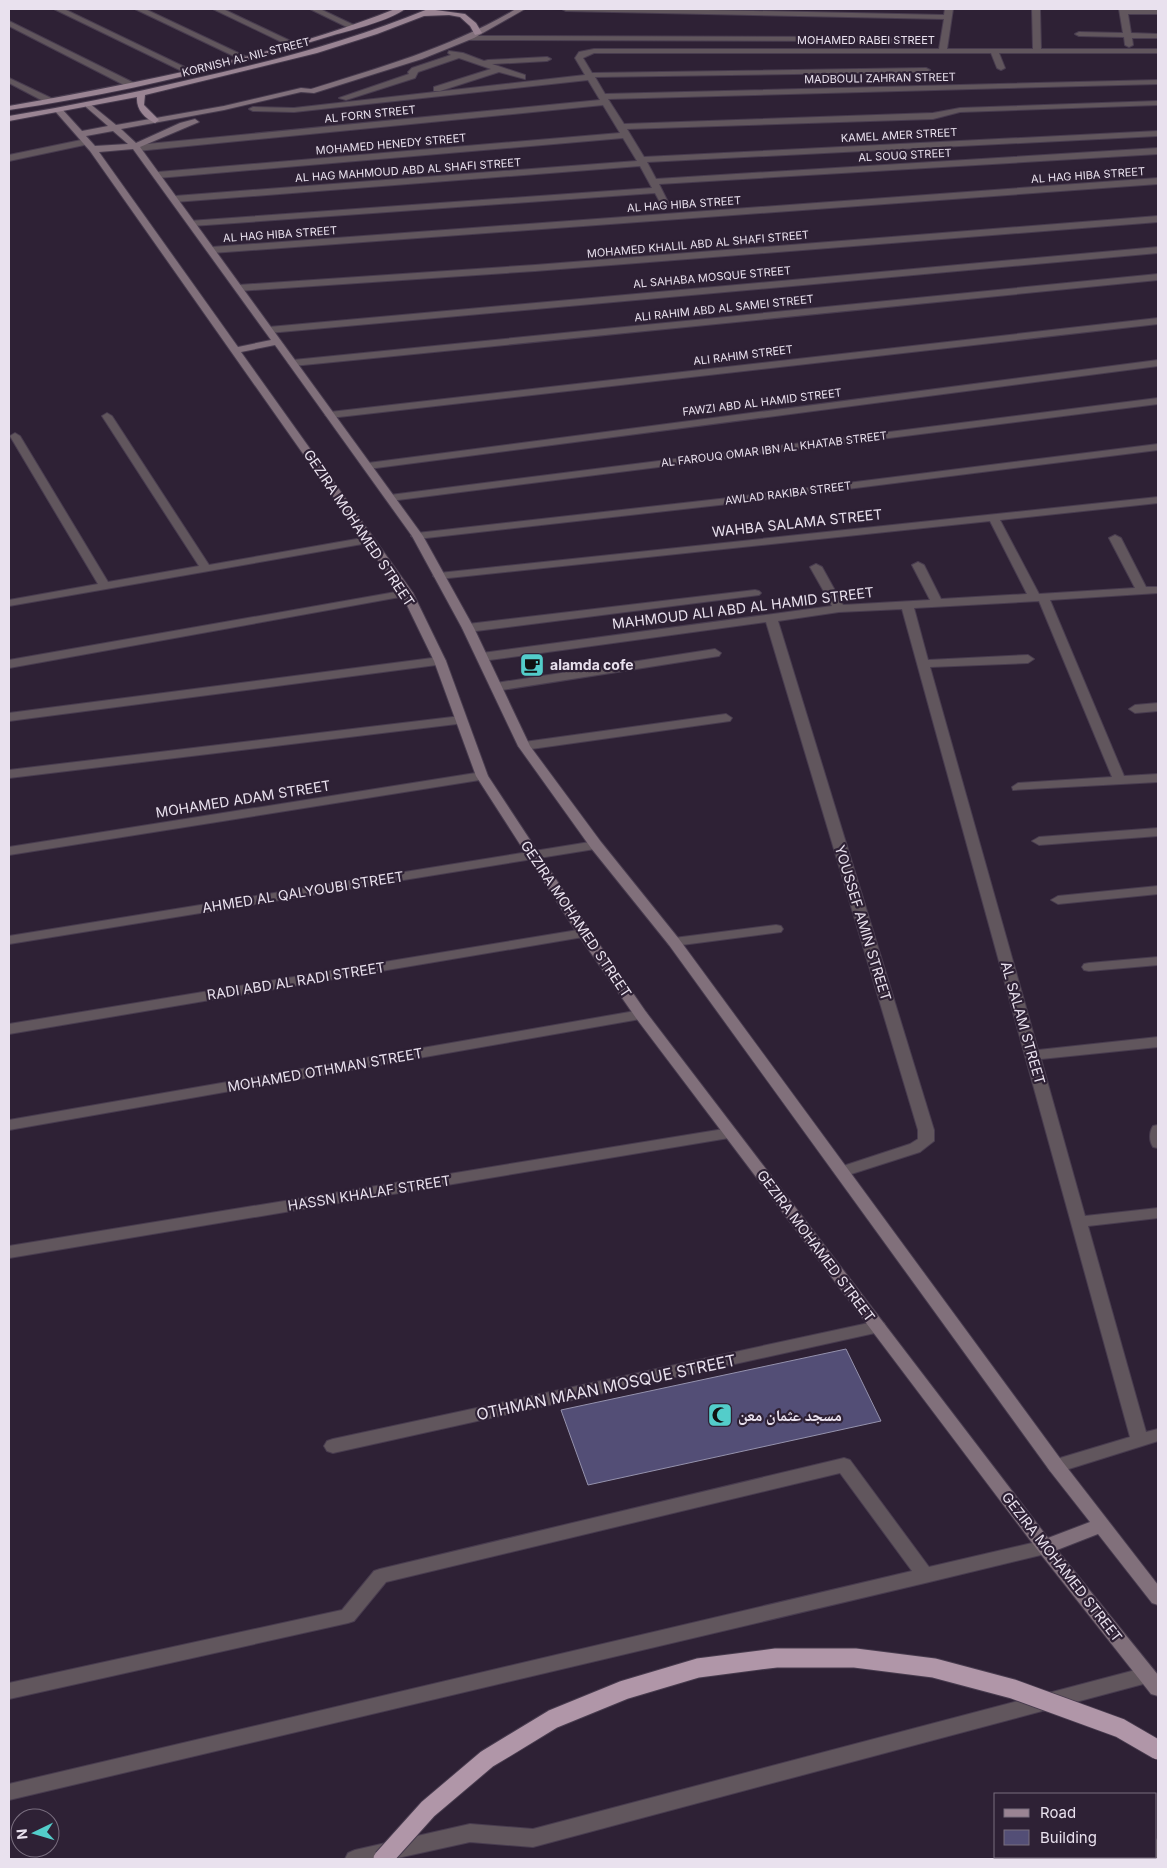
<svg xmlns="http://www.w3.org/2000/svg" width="1167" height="1868" viewBox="0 0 1167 1868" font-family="Inter,'Noto Naskh Arabic',sans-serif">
<rect width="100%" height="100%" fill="#2e2135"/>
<path fill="#534e76" stroke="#9592ad" d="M846,1349L881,1421L588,1485L561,1410Z"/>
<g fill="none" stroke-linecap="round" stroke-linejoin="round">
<defs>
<g id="service">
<path d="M449,51L463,53L484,61L488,60L547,57L551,59L547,61L492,64L525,75V79L499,72L440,91H434V87L491,69L459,58L418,72L415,78L346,100L339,98L409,74L408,72L412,68L451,55L448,53Z"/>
<path d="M844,1458L850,1460L929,1567L1045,1540L1051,1542L1054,1547L1051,1552L1045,1554L925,1583L9,1800V1784L912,1571L840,1473L386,1582L354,1621L348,1623L9,1699V1683L342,1610L374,1571L380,1569Z"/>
<path d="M1147,1667L1154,1670L1156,1675L1154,1680L1147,1683L533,1847L470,1842L393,1859H345L348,1853L355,1850L470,1824L533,1829Z"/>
<path d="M1158,1839V1857L1156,1858L1153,1857H1156V1840Z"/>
<path d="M1113,1857H1141L1140,1859H1112Z"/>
</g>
<g id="minor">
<path d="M54,9H64L195,72L188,74Z"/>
<path d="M135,9H145L249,58L242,60Z"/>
<path d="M213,9H223L299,45L292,47Z"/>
<path d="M310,9H320L358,27L351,29Z"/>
<path d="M562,9H664L944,15L945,9H953L947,49H1033L1032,9H1040L1041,49H1158V53H999L1005,68L1001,70L997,68L991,53H594L583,58L592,73L926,68L930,70L926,72L595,77L605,94L1158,80V84L608,99L624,124L933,113L960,108L1158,101V105L960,112L933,119L627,129L644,157L1158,131V136L647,162L656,179L1158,148V154L659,184L669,204L665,207L662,206L655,193L192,226L187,223L189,221L652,188L640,166L175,202L171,199L175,196L637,161L623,138L158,178L154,175L158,172L620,133L603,105L137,151L133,148L137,145L600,100L588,80L294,112L253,111L249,109L253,107L294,108L585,75L575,58L579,52L594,49H939L944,19L566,11Z"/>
<path d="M1119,9L1158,10V14H1128L1131,33L1158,34V38H1132L1133,45L1129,47L1125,45L1124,37L1079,36L1075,34L1079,32L1123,33Z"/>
<path d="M9,21L134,83L135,85L128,87L9,26Z"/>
<path d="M466,36L859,37L902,39L906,41L902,43L859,41L469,40L465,38Z"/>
<path d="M9,78L53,99L54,101L47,103L9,83Z"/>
<path d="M86,139L89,140V144L9,161V155Z"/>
<path d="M1158,178V184L212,253L207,250L212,247Z"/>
<path d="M1158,216V222L535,271L239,291L234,288L239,285L535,265Z"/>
<path d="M1158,247V253L269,333L264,330L269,327Z"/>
<path d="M1158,274V280L293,366L288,363L293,360Z"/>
<path d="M1158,318V324L330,418L325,415L330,412Z"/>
<path d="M1158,360V366L368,469L363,466L368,463Z"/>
<path d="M1158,398V404L390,501L385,498L390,495Z"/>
<path d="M107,413L112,416L209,565L368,537L374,540L368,543L9,606V600L98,584L10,436L15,433L20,436L108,582L199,566L102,416Z"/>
<path d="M1158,444V450L728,504L417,539L411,536L417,533L728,498Z"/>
<path d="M1158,497V503L1000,520L1039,594L1135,588L1109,538L1115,535L1121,538L1146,587H1158V593L1050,600L1124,776L1158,774V782L1013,790L1012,787L1018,783L1112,777L1039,601L914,608L928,660L1028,655L1034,659L1028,663L930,667L1038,1050L1158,1037V1047L1041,1059L1085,1216L1158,1208V1218L1088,1226L1146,1432L1158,1429V1441L1056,1473L1050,1471L1047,1466L1050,1461L1130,1437L902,609L839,612L778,621L934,1130V1141L920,1152L842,1177L837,1176L834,1172L837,1168L910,1144L918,1139V1130L766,622L482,661L476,657L482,653L832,606L810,567L816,564L822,567L843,605L930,600L912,565L918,562L924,565L941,599L1027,594L990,521L439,579L433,576L439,573Z"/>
<path d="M407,590L413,593L411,595L9,668V660Z"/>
<path d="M755,590L759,591L761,593L759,595L468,632L462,628L468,624Z"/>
<path d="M715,649L721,653L719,656L496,691L490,687L496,683Z"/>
<path d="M440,657L444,658L446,661L444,664L9,721V713Z"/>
<path d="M1158,703V711L1135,713L1129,709L1135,705Z"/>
<path d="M726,714L732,718L730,721L524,750L518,746L524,742Z"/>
<path d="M461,716L467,720L465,723L9,778V770Z"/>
<path d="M482,772L486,773L488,776L486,779L9,855V847Z"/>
<path d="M1158,828V836L1039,845L1032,841L1039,837Z"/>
<path d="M596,841L603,845L601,848L9,944V936Z"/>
<path d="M1158,886V894L1058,904L1051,900L1058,896Z"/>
<path d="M776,925L781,926L783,929L781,932L674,946L669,945L667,942L669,939L674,938Z"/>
<path d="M584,929L591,933L589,936L9,1034V1024Z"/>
<path d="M1158,957V965L1089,971L1084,970L1082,967L1084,964L1089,963Z"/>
<path d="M641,1010L646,1012L648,1015L646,1018L9,1130V1120Z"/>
<path d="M1158,1125V1148L1153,1147C1149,1141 1149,1132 1153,1126Z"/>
<path d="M730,1128L735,1129L738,1133L735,1137L9,1258V1246Z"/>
<path d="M878,1321L884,1323L886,1327L884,1331L333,1453L327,1451L324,1446L327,1441L333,1439Z"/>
</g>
<path id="secondary" d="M516,9H525L474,38L422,59L314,93L301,92L224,110L121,129L136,143L180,123L195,119L199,122L140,147L423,536L474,628L530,746L601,842L679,939L1062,1461L1158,1585V1605L1152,1603L1098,1534L1057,1550L1158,1675V1696L1151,1694L1039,1552L636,1018L577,933L476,776L434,661L401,593L90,151L55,111L62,109L82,131L108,126L86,107V103H89L116,125L224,106L301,88L311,89C382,67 452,47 516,9ZM113,131L128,144L95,146L86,136ZM133,149L271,340L238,347L99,152ZM275,345L412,536L462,628L518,746L591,848L669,945L1050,1471L1090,1522L1048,1538L646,1012L590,931L488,776L446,661L413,593L241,352Z"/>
<g id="primary">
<path d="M395,9H405C391,20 352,30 334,35C228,68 118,94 9,110V106C139,82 272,58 395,9Z"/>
<path d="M428,9L465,14L476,23L482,33L475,35L470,26L460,17L449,15L424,16L377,34L317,53L145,95L144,105L159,120L155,123C144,118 136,109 137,97L9,121V116C69,106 128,94 188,80C270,62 350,41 428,9Z"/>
</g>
</defs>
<use href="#service" stroke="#483c4f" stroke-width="2"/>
<use href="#minor" stroke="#483c4f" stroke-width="2"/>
<use href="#secondary" stroke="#483c4f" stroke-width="2"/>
<use href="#primary" stroke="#483c4f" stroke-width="2"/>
<use href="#service" fill="#61565d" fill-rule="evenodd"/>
<use href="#minor" fill="#61565d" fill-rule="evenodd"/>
<use href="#secondary" fill="#81707b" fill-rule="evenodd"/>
<use href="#primary" fill="#9a8493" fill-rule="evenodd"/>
<defs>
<path id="motorway-bridge" d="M383,1859L428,1809L487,1759L553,1719L624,1690L698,1668L776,1658H855L934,1668L1013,1689L1120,1728L1158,1750"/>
</defs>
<use href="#motorway-bridge" stroke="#483c4f" stroke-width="21" stroke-linecap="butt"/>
<use href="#motorway-bridge" stroke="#b096a8" stroke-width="19"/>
</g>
<defs>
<symbol id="cafe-square" viewBox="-11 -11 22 22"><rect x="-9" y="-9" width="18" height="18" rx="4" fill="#53cdca" stroke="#2e2135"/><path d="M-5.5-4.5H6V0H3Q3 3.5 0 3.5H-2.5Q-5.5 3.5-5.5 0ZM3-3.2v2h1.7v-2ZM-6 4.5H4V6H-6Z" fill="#111"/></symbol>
<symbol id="mosque-square" viewBox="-11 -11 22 22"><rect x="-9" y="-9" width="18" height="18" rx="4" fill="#53cdca" stroke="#2e2135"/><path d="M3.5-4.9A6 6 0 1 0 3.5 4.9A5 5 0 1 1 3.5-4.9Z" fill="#111"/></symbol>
</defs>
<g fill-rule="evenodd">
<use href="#cafe-square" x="518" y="651" width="28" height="28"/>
<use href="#mosque-square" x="706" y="1401" width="28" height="28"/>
</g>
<g text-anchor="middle" stroke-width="4.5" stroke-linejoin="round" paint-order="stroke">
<g font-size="11" fill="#e9e1ee" stroke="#2e2135">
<text x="866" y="44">MOHAMED RABEI STREET</text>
<text transform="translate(246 57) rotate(-14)" y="4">KORNISH AL NIL STREET</text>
<text transform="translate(880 78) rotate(-1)" y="4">MADBOULI ZAHRAN STREET</text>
<text transform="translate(370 114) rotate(-6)" y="4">AL FORN STREET</text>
<text transform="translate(899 135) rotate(-3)" y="4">KAMEL AMER STREET</text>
<text transform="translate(391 144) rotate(-5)" y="4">MOHAMED HENEDY STREET</text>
<text transform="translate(905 155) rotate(-3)" y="4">AL SOUQ STREET</text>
<text transform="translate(408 170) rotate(-4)" y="4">AL HAG MAHMOUD ABD AL SHAFI STREET</text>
<text transform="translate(1088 175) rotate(-4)" y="4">AL HAG HIBA STREET</text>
<text transform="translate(684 204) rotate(-4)" y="4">AL HAG HIBA STREET</text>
<text transform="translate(280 234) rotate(-4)" y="4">AL HAG HIBA STREET</text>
<text transform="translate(698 244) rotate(-5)" y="4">MOHAMED KHALIL ABD AL SHAFI STREET</text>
<text transform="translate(712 277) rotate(-5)" y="4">AL SAHABA MOSQUE STREET</text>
<text transform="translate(724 308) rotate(-6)" y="4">ALI RAHIM ABD AL SAMEI STREET</text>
<text transform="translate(743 355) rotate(-7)" y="4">ALI RAHIM STREET</text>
<text transform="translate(762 402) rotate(-7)" y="4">FAWZI ABD AL HAMID STREET</text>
<text transform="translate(774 449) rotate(-7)" y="4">AL FAROUQ OMAR IBN AL KHATAB STREET</text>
<text transform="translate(788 493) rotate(-7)" y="4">AWLAD RAKIBA STREET</text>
</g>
<g font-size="14" fill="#e9e1ee" stroke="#2e2135">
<text transform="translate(797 523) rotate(-6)" y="5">WAHBA SALAMA STREET</text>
<text transform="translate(359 528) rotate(56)" y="5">GEZIRA MOHAMED STREET</text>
<text transform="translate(743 608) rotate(-7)" y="5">MAHMOUD ALI ABD AL HAMID STREET</text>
<text transform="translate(243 799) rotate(-9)" y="5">MOHAMED ADAM STREET</text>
<text transform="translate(303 892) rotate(-9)" y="5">AHMED AL QALYOUBI STREET</text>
<text transform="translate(576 919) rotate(56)" y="5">GEZIRA MOHAMED STREET</text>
<text transform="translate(863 923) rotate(73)" y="5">YOUSSEF AMIN STREET</text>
<text transform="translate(296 981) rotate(-9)" y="5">RADI ABD AL RADI STREET</text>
<text transform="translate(1023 1023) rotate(74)" y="5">AL SALAM STREET</text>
<text transform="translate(325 1070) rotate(-10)" y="5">MOHAMED OTHMAN STREET</text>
<text transform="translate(369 1193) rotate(-9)" y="5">HASSN KHALAF STREET</text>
<text transform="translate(816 1246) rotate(53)" y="5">GEZIRA MOHAMED STREET</text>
<text transform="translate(1062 1567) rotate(52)" y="5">GEZIRA MOHAMED STREET</text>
</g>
<g font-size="14" font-weight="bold" fill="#e9e1ee" stroke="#2e2135" text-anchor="start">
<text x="550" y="670">alamda cofe</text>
</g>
<g font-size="16" fill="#e9e1ee" stroke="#2e2135">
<text transform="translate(606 1387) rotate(-12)" y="6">OTHMAN MAAN MOSQUE STREET</text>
</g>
<g font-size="16" font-weight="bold" fill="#e9e1ee" stroke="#2e2135" text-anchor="start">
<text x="738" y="1421">مسجد عثمان معن</text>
</g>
</g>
<rect width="1167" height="1868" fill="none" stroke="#e9e1ee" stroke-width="20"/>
<rect x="994" y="1793" width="162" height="65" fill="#2e2135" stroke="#796e7f"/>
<rect x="1004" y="1809" width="25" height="8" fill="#9a8493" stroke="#796e7f"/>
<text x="1040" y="1818" font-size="15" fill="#e9e1ee">Road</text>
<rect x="1004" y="1830" width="25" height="15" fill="#534e76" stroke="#796e7f"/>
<text x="1040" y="1843" font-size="15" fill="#e9e1ee">Building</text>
<g transform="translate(35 1833) rotate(265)"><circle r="24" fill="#2e2135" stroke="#796e7f"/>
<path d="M0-4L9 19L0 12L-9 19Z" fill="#53cdca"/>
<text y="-8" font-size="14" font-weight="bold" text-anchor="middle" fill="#e9e1ee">N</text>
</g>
</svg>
